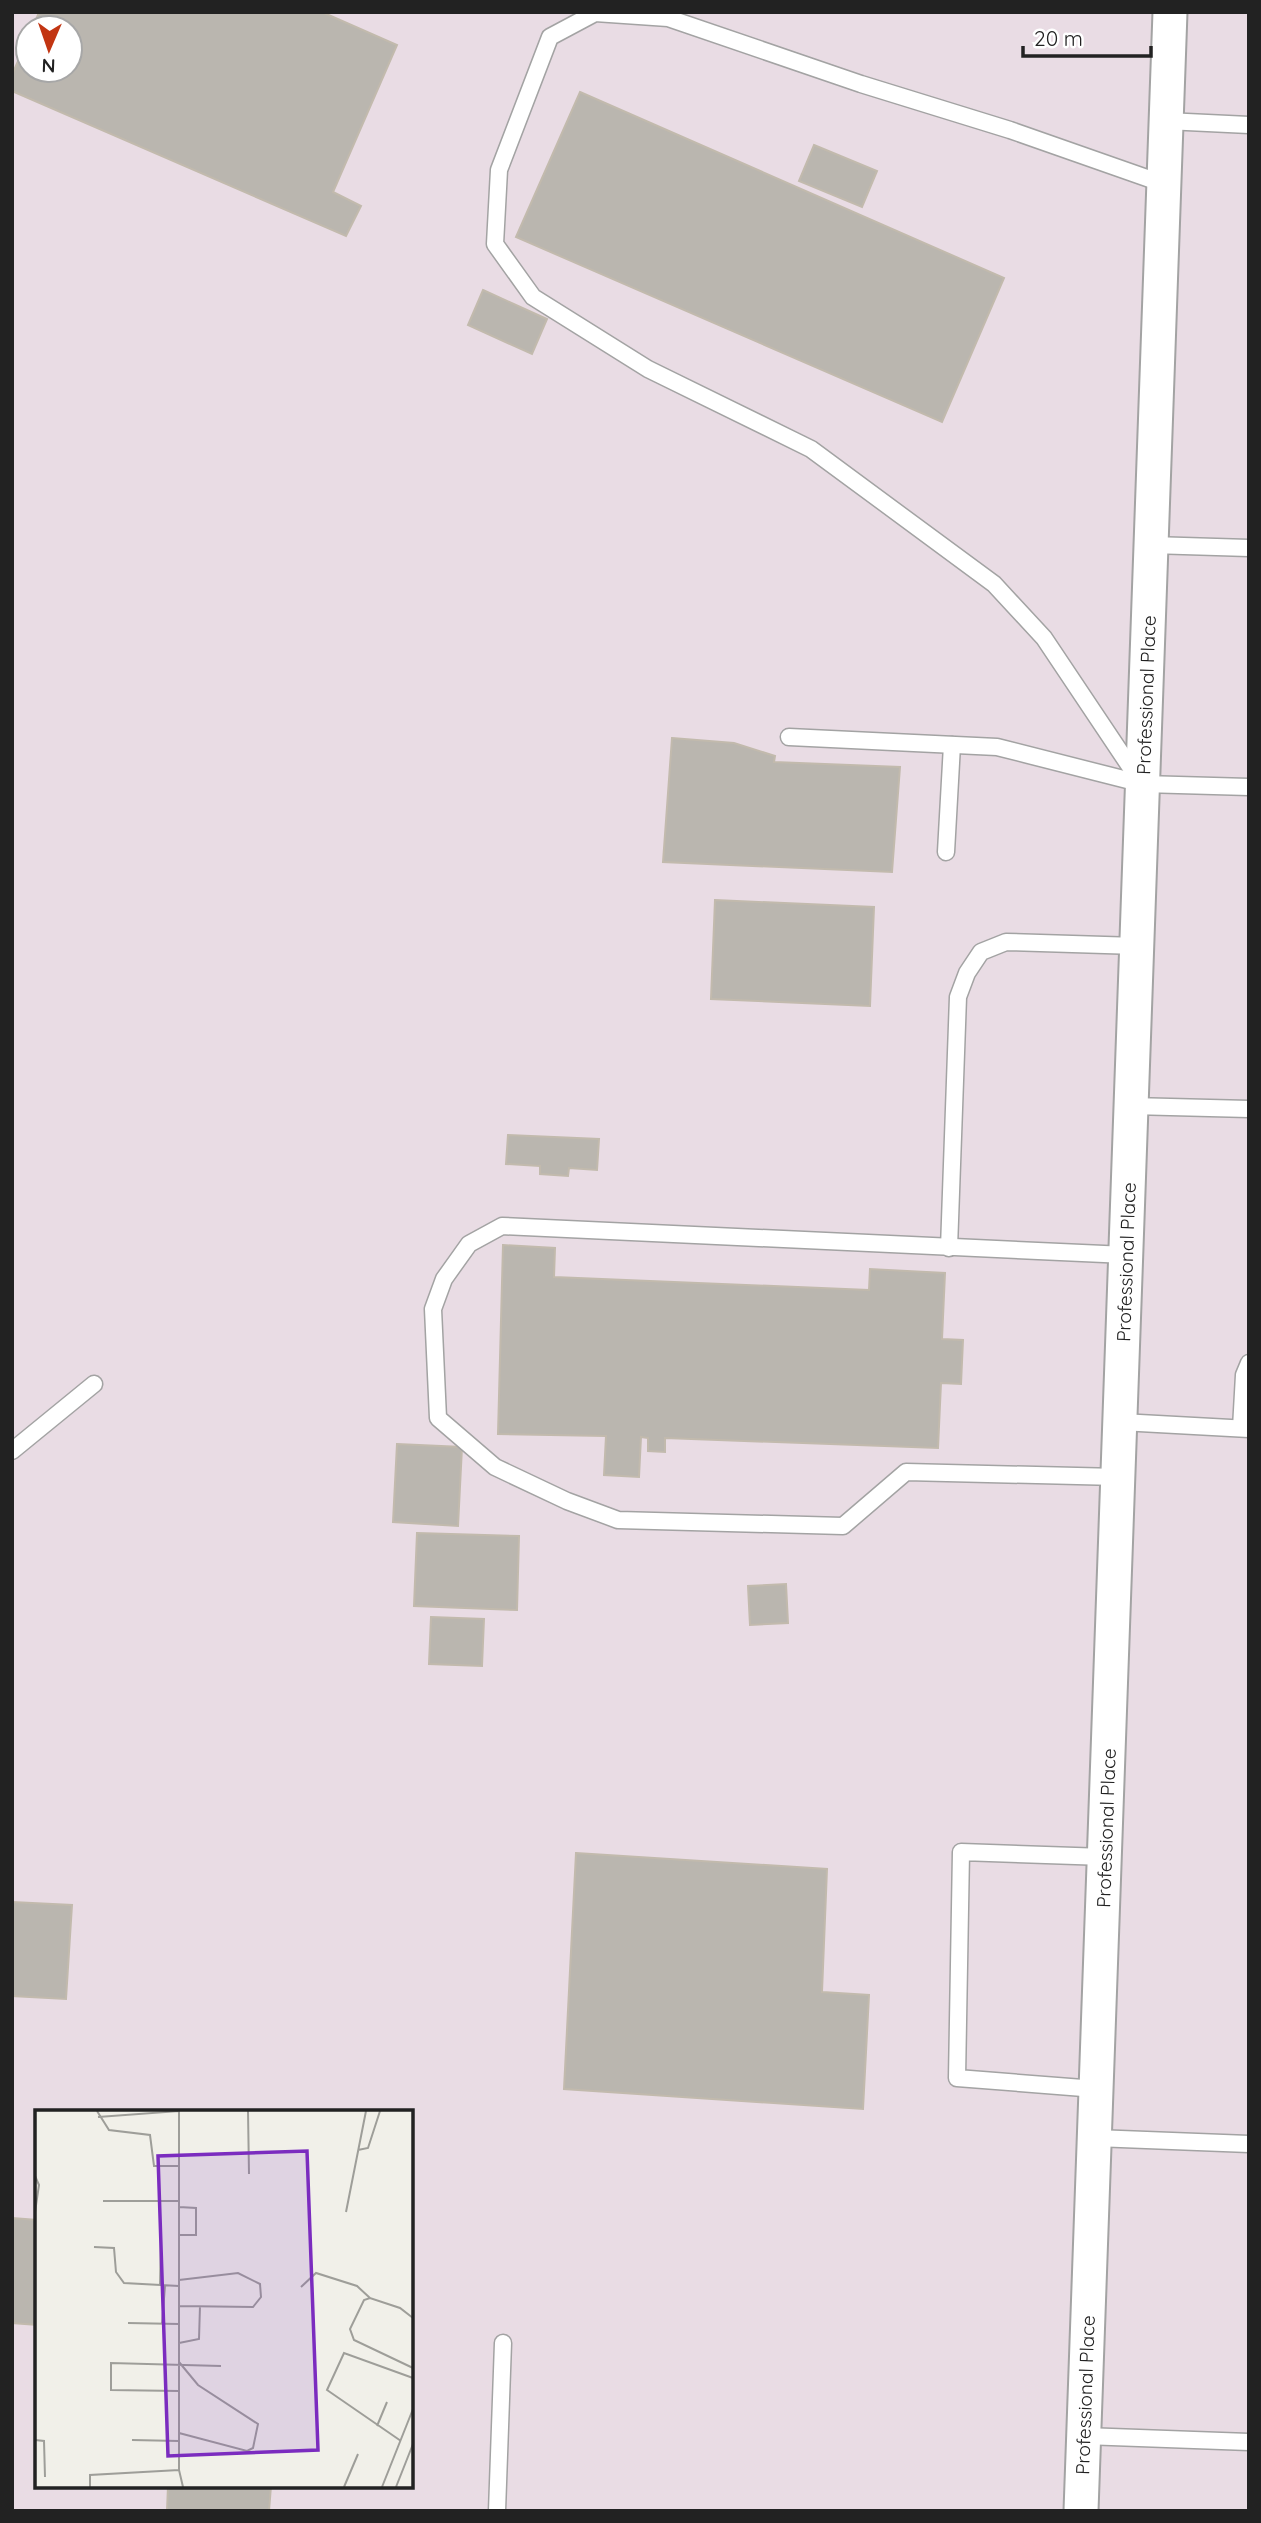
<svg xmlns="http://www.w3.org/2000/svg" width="1261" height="2523" viewBox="0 0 1261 2523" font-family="Quicksand,sans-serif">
<rect width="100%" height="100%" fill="#f1f0e9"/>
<path fill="#e9dce4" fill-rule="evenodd" d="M12,12H1249V2511H12ZM28,28H70V70H28ZM37,2112H411V2486H37Z"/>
<g fill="#bab6af" stroke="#c2baad" stroke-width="2">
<path d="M39,12H322L397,45L333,192L361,206L346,236L12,91V75L28,38V70H70V28H33Z"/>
<path d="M580,92L1004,278L942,422L516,237Z"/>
<path d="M814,145L877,171L862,207L799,181Z"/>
<path d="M483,290L547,319L532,354L468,325Z"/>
<path d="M672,738L734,743L775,756L774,762L900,767L892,872L663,862Z"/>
<path d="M715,900L874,907L870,1006L711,999Z"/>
<path d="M508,1135L599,1139L597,1170L569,1168L568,1176L540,1174V1166L506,1164Z"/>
<path d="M503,1245L555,1248L554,1277L869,1290L870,1269L945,1273L942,1339L963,1340L961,1384L941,1383L938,1448L665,1438V1452L648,1451V1438L641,1437L639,1477L604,1475L606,1436L498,1434Z"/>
<path d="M397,1444L462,1447L458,1526L393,1522Z"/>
<path d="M417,1533L519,1536L517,1610L414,1606Z"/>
<path d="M786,1584L788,1623L750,1625L748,1586Z"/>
<path d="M431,1617L484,1619L482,1666L429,1664Z"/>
<path d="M576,1853L827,1869L822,1992L869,1995L863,2109L564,2089Z"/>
<path d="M12,1902L72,1905L66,1999L12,1996Z"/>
<path d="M12,2218L37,2220V2325L12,2323Z"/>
<path d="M168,2486H271L269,2511H167Z"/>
</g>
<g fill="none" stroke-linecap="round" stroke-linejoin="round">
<defs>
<g id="lane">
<path d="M1166,121L1249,125"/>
<path d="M1151,545L1249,548"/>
<path d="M789,737L997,747L1143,784L1249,787"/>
<path d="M1137,777L1044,638L994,584L811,449L648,369L533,297L495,244L499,170L550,37L595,13L668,18L861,84L1010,130L1164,184"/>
<path d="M946,852L952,745"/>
<path d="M1131,1106L1249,1109"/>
<path d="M949,1248L958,997L967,973L981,952L1006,942L1137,946"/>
<path d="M1121,1422L1249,1429"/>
<path d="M1241,1428L1244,1375L1249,1363"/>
<path d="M12,1451L94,1384"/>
<path d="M1118,1477L906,1472L843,1526L618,1520L567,1501L495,1467L438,1418L433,1309L444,1279L469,1244L502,1226L1126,1255"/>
<path d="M1096,2089L957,2078L961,1852L1105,1857"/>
<path d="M1095,2138L1249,2144"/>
<path d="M1084,2436L1249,2442"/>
<path d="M497,2511L503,2343"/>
</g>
<path id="street" d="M1081,2511L1170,12"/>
</defs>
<use href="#lane" stroke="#a3a3a3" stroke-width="19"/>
<use href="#street" stroke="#a3a3a3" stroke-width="37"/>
<use href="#lane" stroke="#fff" stroke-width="16"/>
<use href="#street" stroke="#fff" stroke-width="33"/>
</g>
<g text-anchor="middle" stroke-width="6" stroke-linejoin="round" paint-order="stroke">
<g font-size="19" fill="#222" stroke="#fff">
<text transform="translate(1146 695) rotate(-88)" y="7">Professional Place</text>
<text transform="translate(1126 1262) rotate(-88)" y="7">Professional Place</text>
<text transform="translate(1106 1828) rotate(-88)" y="7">Professional Place</text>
<text transform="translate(1085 2395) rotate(-88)" y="7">Professional Place</text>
</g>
</g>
<g transform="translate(35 2110)">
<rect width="378" height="378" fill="#f1f0e9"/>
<path fill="none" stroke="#9e9e99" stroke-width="2" d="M62,1L74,20L115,25L119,56H144M213,1L214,64M63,7L144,1V360L148,377M323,40L333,38L345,1M0,66L4,75L0,102M68,91H144M144,97L161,98V125H144M311,102L331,1M59,137L79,138L81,162L89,173L144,176M144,170L203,163L225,174L226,187L218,197L144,196M125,176L126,127M266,177L281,163L322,176L335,188M378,208L365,198L335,188L329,190L315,219L319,230L378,258M93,213L144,214M127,214L130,176M144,233L164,229L165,196M144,252L163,275L223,314L218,338L212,341L144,323M144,281L76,280V253L186,256M342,316L352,292M0,330L9,331L10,367M97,330L144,331M366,331L292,280L309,243L378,268M55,377V365L144,360M309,377L323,344M347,377L378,299M361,377L378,334"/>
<path fill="#7b2cbf" fill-opacity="0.15" stroke="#7b2cbf" stroke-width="3.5" d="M272,41L283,340L133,346L123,46Z"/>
<rect width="378" height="378" fill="none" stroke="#222" stroke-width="3.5"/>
</g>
<rect width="1261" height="2523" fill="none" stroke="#222222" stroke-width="28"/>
<g transform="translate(49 49) rotate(182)"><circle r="33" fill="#ffffff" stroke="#a7a7a7" stroke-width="2"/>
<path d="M0-5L12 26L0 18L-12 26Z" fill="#c23512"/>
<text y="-10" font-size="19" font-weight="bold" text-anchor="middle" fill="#222222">N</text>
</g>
<path d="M1023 46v10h128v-10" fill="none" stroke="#222222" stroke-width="3.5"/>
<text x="1034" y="46" font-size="21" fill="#222222" stroke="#ffffff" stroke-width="5" paint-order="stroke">20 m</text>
</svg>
